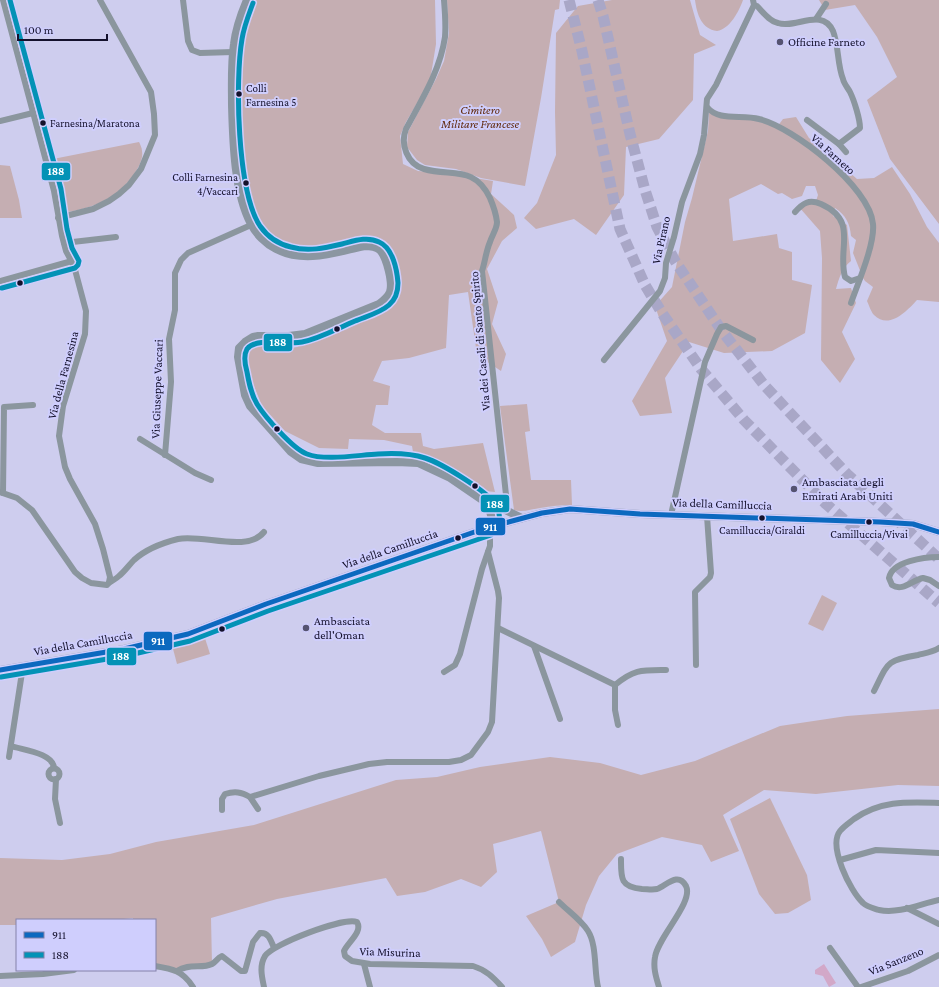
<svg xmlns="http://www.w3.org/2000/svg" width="939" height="987" viewBox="0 0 939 987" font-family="'Crimson Pro',serif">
<rect width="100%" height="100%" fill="#cecdee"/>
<g fill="#c5aeb2">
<path d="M253,0H435L436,44L430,81L406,122L400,136L403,164L418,171L450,174L493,181L491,194L514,215L517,228L502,241L487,269L498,302L492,324L506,354L501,371L477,355L468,292L449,295L446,348L409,358L382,361L373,381L390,386L388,405H376L372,425L385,433H421L423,446L434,449L483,443L495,492L476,490L460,478L441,466L413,452L412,446L384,440L349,439L348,449L319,448L285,431L262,406L246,366L244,352L251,343L263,339L280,350L297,347L323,332L370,316L385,308L397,295L398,275L388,248L373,237L345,242L319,248L296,246L280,240L272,234L256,217L245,190L239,150L238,106V59Z"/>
<path d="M447,0H560L559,9L555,10L541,98L525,186L481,178L456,169L425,165L417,160L407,147L408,132L436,79L444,61L449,33Z"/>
<path d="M612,0H690L700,35L716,45L694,54L693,100L659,139L626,147L624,195L596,235L574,219L536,229L524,218L537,203L556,155L555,112L556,33L578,6Z"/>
<path d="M695,0H743C739,11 730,29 717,31C701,29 697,14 695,0Z"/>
<path d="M819,0H939V224L890,159L867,100L897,77L877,37L855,5L825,10Z"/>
<path d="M709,113L750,119L777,127L783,119L796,117L809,138L828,153L857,179L874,178L892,167L910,194L927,227L939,243V302L917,300C907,311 889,330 874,315C871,312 869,305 867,301L873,287L865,281L863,278L853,253L856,240L851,236C850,224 846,215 835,208L833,216L847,225L851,261C842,268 839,278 836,289L851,288L856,303L842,332L855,359L840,383L821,360L822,258L820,231L799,207L816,201L818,195L815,186H806L802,196L792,199L782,193L778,194L761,184L729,199L733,241L777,234L779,248L792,252V280L812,285L805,333L772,351L724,353L689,342L665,378L672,413L640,416L632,401L667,341L655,306L672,287L685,222L692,198L708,131Z"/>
<path d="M139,142C140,144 142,148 142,151C145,165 124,189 112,196C102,204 81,210 68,212L53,159Z"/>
<path d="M0,165L10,166L19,200L22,218H0Z"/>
<path d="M527,404L530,431L525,432L531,480H571L572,505C561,505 551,506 540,508C531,509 523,513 514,510L500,406Z"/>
<path d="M822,595L837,603L823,631L808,624Z"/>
<path d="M204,635L210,654L177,664L172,645Z"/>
<path d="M939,709V786L898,785L816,794L764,790L723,815L739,851L711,862L702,845L662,837L617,854L599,876L586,905L575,942L551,957L542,939L526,916L559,902L541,831L493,844L497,872L481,887L461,879L425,892L397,896L386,878L277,899L211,918L212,964L177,971L155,968V920H133V918L114,920H17V925H0V858L62,860L110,854L156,842L254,825L396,780L437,777L480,767L550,757L600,763L641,775L695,761L780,726L847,716Z"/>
<path d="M770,798L807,875L811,900L788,913L775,914L759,894L730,819Z"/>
</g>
<path fill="#d2a8c8" d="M824,964L836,983L829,987L823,976L815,974V970Z"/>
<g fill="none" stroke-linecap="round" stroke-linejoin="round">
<g stroke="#a9a7c7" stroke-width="11" stroke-dasharray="11 5.5" stroke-linecap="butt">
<path d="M569,0L582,51L620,229L645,285L662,313L701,369L744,420L825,503L939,603"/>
<path d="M598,0L603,16L630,134L645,190L657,227L675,261L722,331L765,386L847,474L939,559"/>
</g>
<g stroke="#8b969e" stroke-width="6">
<path d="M3,0L54,191L62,236L66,251L74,266L86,311L85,334L63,406L59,436L65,467L70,479L95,524L103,549L110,577L109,582"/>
<path d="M183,0L188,41L192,50L200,53L233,52"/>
<path d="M444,0C445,12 446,25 445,37C440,71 422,99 406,129C400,144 407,164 424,169C452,177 474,165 490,198C493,205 496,214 497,222C497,229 492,235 490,242C486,251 485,262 482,271L506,495L504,501L499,507"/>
<path d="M754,5L757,6C763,12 769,21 778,23C796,29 822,7 833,31C839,46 837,64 843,79C844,84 848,88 850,92C854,100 860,119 860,128L839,144L807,120"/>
<path d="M816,19L826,4"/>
<path d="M707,107C719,122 742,114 759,119C793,127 870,187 873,224C875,244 858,283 851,303"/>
<path d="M0,121L33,113"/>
<path d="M839,144L846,152"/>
<path d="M795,212C803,203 809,199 821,204C859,221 837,248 845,277L851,281L860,278"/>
<path d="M58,218L93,209L109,201L119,194L129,185L141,169L155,135L154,114L151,92L100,0"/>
<path d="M64,243L116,237"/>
<path d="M0,281L72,261"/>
<path d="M604,360L660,291L665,278L666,263L674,237L682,202L700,154L704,135L707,99L716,85L754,5L753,0"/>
<path d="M140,439L195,473L211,480"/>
<path d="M165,455L171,382L169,339L175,310V273L181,260L188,253L251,225"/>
<path d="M0,492L17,498L32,510L75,572L82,578L91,583L107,585C110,581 115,580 119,576C125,571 129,565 134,560C146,549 162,543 178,539C203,534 247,553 264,532"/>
<path d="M3,493L4,407L33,405"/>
<path d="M671,515L705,362L717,334L721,327L726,326L753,340"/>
<path d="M939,557C925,557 892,561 889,578L892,585C903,592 912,580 923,578L930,580L939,586"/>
<path d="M498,628L615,685V710L618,725"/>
<path d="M534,646L560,719"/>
<path d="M696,665L695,592L710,577L711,573L707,516"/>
<path d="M444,672L455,665L460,654L482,569L490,546V538L486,528"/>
<path d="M615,685C634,669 642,670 666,670"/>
<path d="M874,691C888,663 886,660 918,655C926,653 933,652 939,648"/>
<path d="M11,746C23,750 53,753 54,768"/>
<path d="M9,757L23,666"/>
<circle cx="54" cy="774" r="5.5"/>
<path d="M56,779L55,799L60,823"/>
<path d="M939,803C908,802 881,800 854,819C849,823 844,826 840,831C828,846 850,891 863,903C867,907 873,908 879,910C899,914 920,904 939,900"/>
<path d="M258,809L250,797L319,776L369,764L387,762H449L461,760L471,755L488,732L492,722L499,598L498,591L488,552"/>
<path d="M222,810V799L225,794C235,791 241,792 250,797"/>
<path d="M621,859C621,878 620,887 642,889C647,889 652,890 657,889C666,886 678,871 686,886C694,902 658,937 655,957C653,968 656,977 659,987"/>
<path d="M840,860L876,850L939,853"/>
<path d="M559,902C568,911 581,920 588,931C597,945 594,971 598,987"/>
<path d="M907,908L939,924"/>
<path d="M830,948L858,987"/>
<path d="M364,964L370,987"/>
<path d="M155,966C173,969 183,971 193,987"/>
<path d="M177,971C189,963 202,969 212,964C216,962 217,958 222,956L241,971H245L253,942L260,933C269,932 271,941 274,948"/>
<path d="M0,976L43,974L74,970"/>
<path d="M264,987C262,977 259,966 265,956C273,944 343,917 357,922C363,932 348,942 344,951L345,956L352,961L370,964L473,966C486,970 493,977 502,987"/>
<path d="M861,987L908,971L939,955"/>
</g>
<g stroke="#8b96a1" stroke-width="8">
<path d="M247,0C241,14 236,28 234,44C231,64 232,85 232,105C233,140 234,192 251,224C256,234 266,244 276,249C305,264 336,252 365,246C370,246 376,247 380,250C387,258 393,283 390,292C388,297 383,301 379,304L305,334L289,336H258L253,337L245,342L239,348L238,357L245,395L250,406L291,452L301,459L318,463L397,462L418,463L450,478L488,504L499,507L522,518"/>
<path d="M488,504L492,519L489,528"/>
<path d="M0,670L124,649L188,634L266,604L486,528L542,513L570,509L640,514L880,522L913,524L939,532"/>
</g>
<defs>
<path id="bus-1" d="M0,670L124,649L188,634L266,604L486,528L542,513L570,509L640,514L880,522L913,524L939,532"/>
<g id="bus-2">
<path d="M2,288L75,268L78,265L79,261L72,248L67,229L61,189L10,0"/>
<path d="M1,677L125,656L190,641L268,611L491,535C500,528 502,515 496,505C487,491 441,463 425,458C410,453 394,453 378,454C358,455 325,461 307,454C293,449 265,417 257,404C251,394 249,383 247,372C245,365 243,356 247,349C256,337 288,345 302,342C321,338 338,328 355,321C367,316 380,313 389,305C396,299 398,292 398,283C397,270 393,248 379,242C367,236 354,241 342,244C325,248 308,252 291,247C278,244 267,236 260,226C237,191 235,80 242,39C244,26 249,14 253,3"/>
</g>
</defs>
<use href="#bus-1" stroke="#cfcefd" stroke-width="8"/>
<use href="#bus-2" stroke="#cfcefd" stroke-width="8"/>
<use href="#bus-1" stroke="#0c69bf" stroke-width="5"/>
<use href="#bus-2" stroke="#0392b6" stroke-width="5"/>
</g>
<g fill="#555370" stroke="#cfcefd" stroke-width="1.5">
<circle cx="780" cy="42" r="4"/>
<circle cx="794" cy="489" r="4"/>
<circle cx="306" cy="628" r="4"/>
</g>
<g fill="#14112c" stroke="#cfcefd" stroke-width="1.5">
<circle cx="239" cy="94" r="3.5"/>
<circle cx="43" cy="123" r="3.5"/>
<circle cx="246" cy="183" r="3.5"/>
<circle cx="20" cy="283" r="3.5"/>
<circle cx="337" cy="329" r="3.5"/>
<circle cx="277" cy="429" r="3.5"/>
<circle cx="475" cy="486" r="3.5"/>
<circle cx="762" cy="518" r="3.5"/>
<circle cx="869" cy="522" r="3.5"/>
<circle cx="458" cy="538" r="3.5"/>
<circle cx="222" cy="629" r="3.5"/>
</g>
<g text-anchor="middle" stroke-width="4" stroke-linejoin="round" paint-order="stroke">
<g font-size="11" fill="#14112c" stroke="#cfcefd" text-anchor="start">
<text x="246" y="92">Colli<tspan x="246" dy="14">Farnesina 5</tspan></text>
<text x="50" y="127">Farnesina/Maratona</text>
<text x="238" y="181" text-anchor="end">Colli Farnesina<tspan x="238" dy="14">4/Vaccari</tspan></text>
<text x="762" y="534" text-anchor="middle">Camilluccia/Giraldi</text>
<text x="869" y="538" text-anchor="middle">Camilluccia/Vivai</text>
</g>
<g font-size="12" fill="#14112c" stroke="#cfcefd" text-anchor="start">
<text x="788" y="46">Officine Farneto</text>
<text x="802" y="486">Ambasciata degli<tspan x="802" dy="14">Emirati Arabi Uniti</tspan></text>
<text x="314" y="625">Ambasciata<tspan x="314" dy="14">dell'Oman</tspan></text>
</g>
<g font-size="12" font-style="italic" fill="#60290b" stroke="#cfcefd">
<text x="480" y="114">Cimitero<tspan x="480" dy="14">Militare Francese</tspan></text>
</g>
<g font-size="12" fill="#14112c" stroke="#cfcefd">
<text transform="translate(833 154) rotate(42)" y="4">Via Farneto</text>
<text transform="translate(661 240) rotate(-77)" y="4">Via Pirano</text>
<text transform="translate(480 341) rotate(-95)" y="4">Via dei Casali di Santo Spirito</text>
<text transform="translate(63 375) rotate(-75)" y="4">Via della Farnesina</text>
<text transform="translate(157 389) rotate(-88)" y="4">Via Giuseppe Vaccari</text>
<text transform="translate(722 504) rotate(2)" y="4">Via della Camilluccia</text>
<text transform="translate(390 549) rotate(-19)" y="4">Via della Camilluccia</text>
<text transform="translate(83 643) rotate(-10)" y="4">Via della Camilluccia</text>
<text transform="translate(390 952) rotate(2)" y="4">Via Misurina</text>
<text transform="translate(896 961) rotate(-22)" y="4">Via Sanzeno</text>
</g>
</g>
<g stroke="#cfcefd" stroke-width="1.5">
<rect x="41" y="162" width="30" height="19" rx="4" fill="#0392b6"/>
<rect x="263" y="333" width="30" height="19" rx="4" fill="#0392b6"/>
<rect x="480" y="494" width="30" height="19" rx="4" fill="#0392b6"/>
<rect x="475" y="517" width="31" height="19" rx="4" fill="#0c69bf"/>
<rect x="143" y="631" width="30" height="20" rx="4" fill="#0c69bf"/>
<rect x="106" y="647" width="31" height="19" rx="4" fill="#0392b6"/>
</g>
<g font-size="11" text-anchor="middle" font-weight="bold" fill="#fff">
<text x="56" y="175">188</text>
<text x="278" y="346">188</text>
<text x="495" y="508">188</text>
<text x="490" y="531">911</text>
<text x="158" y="645">911</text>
<text x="121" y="660">188</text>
</g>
<rect x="16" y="919" width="140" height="52" fill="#cfcefd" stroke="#8482a9"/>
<rect x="24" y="932" width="20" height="6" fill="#0c69bf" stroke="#8482a9"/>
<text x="52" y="939" font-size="12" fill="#14112c">911</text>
<rect x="24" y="952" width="20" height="6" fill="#0392b6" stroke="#8482a9"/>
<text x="52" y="959" font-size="12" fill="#14112c">188</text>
<path d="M18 34v6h89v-6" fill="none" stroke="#14112c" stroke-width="2"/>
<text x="24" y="34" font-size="12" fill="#14112c" stroke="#cfcefd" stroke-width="3" paint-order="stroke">100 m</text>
</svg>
